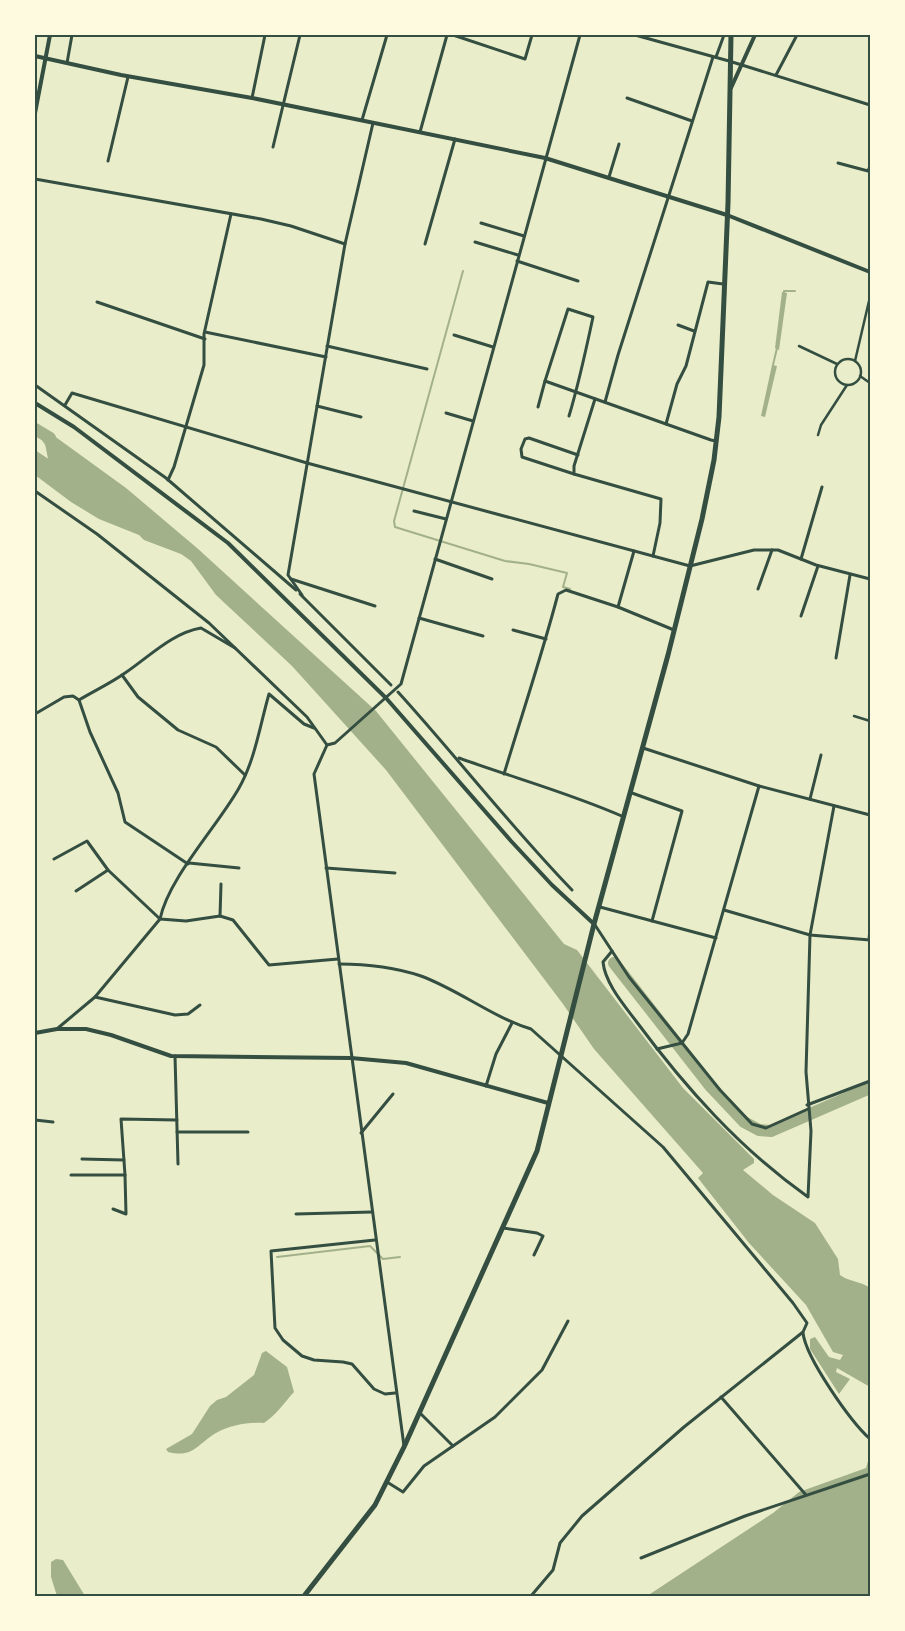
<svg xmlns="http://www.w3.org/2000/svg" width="905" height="1631" viewBox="0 0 905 1631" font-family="'Noto Sans',sans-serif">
<rect width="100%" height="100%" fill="#e9edc9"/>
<g fill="#a3b18a">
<path d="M782,292L787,293L779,350L775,348Z"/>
<path d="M772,365L777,366L765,417L761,416Z"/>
<path d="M35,422L126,488L197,548L376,711L564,944L577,950L683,1088L754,1159V1163L743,1170L773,1195L815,1223L838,1259L840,1275C849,1282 861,1281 870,1288V1387L837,1368L836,1372L850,1379L839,1394L810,1349V1339L815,1337L829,1357L840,1360L843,1355L833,1352L806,1305L749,1243L698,1178L703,1173L594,1049L563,1004L386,770L292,666L216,595L191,561L181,554L144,540L139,535L99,519L71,502L35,475V450L47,458L54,460L55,458L35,431Z"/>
<path d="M266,1351L287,1367L294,1392C284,1403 277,1414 264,1423C248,1422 231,1425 216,1433C196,1445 194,1458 168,1452L166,1449L192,1434L210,1406L217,1400L226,1397L254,1375L262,1353Z"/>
<path d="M870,1454V1596H647L773,1513L799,1492L866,1468Z"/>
<path d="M56,1559L63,1560L85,1596H57L51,1577V1562Z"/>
</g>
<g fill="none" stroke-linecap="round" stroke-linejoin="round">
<g stroke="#a3b18a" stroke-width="2">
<path d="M463,271L394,521L395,527L505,561L529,564L567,573L563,587L570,589"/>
<path d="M784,294V291H795"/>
<path d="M773,365L777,348"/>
<path d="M277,1257L370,1246L383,1259L400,1257"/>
</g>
<g stroke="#a3b18a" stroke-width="12">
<path d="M35,429L50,438L56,468L61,476"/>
<path d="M614,963L711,1087L744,1122L759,1130L771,1131L870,1088"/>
</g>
<g stroke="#344e41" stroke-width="2.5">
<path d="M799,346L837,364"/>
<circle cx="848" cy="372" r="13"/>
<path d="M855,361L869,301"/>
<path d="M860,376L870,383"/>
<path d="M818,435L821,425L847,385"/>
<path d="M854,716L870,721"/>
</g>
<g stroke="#344e41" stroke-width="3">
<path d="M453,35L525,59L532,35"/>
<path d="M635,35L729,61L870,105"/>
<path d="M716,57L724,35"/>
<path d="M67,63L72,35"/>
<path d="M776,75L797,35"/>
<path d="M252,98L265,35"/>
<path d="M627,98L692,121"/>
<path d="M362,120L387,35"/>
<path d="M420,132L447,35"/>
<path d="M273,147L300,35"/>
<path d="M108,161L128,77"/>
<path d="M838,163L868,171L870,166"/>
<path d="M609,177L619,144"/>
<path d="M35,179L261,219L291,226L345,244"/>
<path d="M481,223L524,236"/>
<path d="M475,242L518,255"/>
<path d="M425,244L455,139"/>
<path d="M517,261L578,281"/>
<path d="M97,302L205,339"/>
<path d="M678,325L694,331"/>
<path d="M205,332L326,357"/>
<path d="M454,335L493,347"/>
<path d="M327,346L427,369"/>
<path d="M35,385L166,478L296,590"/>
<path d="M595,399L574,466V474L661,499L660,523L653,556"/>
<path d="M605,402L618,355L713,57"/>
<path d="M65,405L72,393L307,463L690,566L754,550H778L816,565L870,579"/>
<path d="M317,406L361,417"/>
<path d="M538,407L545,381"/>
<path d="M446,413L473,421"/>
<path d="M569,416C579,383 586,350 593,317L568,309L545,381L711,440L716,441"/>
<path d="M666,424L677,384L686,366L708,282L723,284"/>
<path d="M574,474L522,457L521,449L525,439L529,438L578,455"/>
<path d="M168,480L174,467L204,365V334L231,214"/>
<path d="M35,491L97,534L209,623L307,717L327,745"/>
<path d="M414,511L446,519"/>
<path d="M634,551L618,607L674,630"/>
<path d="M435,559L492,579"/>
<path d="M801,559L822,487"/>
<path d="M291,579L375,606"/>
<path d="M758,589L772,550"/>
<path d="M300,594L391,685"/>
<path d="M302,595L288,575L345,244L373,123"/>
<path d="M801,616L818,566"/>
<path d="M419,618L483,636"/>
<path d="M513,630L546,639"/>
<path d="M836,658L850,575"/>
<path d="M122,675L138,697L178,730L216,747L245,775"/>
<path d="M398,692C457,757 511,827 572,890"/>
<path d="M35,714L64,697L73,696L79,700"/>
<path d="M643,748L759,786L870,815"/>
<path d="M459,758C514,778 570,793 624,817"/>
<path d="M504,774C522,714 542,655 558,594L566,590L618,607"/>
<path d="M632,793L682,811L652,921"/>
<path d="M810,799L821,755"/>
<path d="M54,859L87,841L108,870L160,919L186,921L220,916L233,920L269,965L338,959"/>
<path d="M189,863L239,868"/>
<path d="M188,864L125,822L118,793L90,732L79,700C94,691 111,683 125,673C150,656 172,633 201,628L235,648"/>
<path d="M326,868L395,873"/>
<path d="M76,891L108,870"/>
<path d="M600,907L716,938"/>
<path d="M724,910L810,935L870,940"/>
<path d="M220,916L221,884"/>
<path d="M595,925L629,977L720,1090L752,1124L766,1128L808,1109"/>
<path d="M869,940L870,927"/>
<path d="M612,951L603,962C605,983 624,1005 636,1021C685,1087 740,1149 808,1197L811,1131L806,1072L810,935L834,806"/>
<path d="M339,964C367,964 394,967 421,976C459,990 492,1017 531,1029L663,1147L793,1303L807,1323L803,1332L684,1427L582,1516L560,1543L553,1570L531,1596"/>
<path d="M95,997L175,1015L188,1014L200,1005"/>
<path d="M58,1028L95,997L160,919C169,877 217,827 239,788C255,760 260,725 269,694L304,724L314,728"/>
<path d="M657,1049L682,1043L688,1034L759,786"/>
<path d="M175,1056L178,1164"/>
<path d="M486,1086L496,1054L512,1023"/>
<path d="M807,1105L870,1081"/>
<path d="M35,1120L53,1122"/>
<path d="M177,1132H248"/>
<path d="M361,1133L393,1094"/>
<path d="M82,1159L124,1160"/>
<path d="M71,1175H125L121,1119L177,1120"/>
<path d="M113,1209L126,1214L125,1175"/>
<path d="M296,1214L372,1212"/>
<path d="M503,1228L537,1233L543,1236L534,1255"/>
<path d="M375,1240L271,1251L275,1328L283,1340L302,1356L314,1360L343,1362L352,1364L374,1389L385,1394L395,1393"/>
<path d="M803,1333C806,1358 850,1421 870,1439"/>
<path d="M721,1397L806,1495"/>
<path d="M404,1446L314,774L327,745L335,743L401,684L580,35"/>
<path d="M453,1446L495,1417L542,1370L568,1321"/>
<path d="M387,1482L403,1492L424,1466L453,1446L420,1413"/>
<path d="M641,1558L745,1516L870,1474"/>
</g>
<g stroke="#344e41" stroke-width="4">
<path d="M35,56L121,75L252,98L545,158L727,215L870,272"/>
<path d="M731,88L755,35"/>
<path d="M35,113L50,35"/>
<path d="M35,403L74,427L228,543L386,698L511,841L552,885L594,924"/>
<path d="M35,1033L57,1029H86L111,1035L171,1056L351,1058L406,1063L548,1103"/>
</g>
<path stroke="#344e41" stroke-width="5" d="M304,1596L375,1505L404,1447L537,1151L594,924L668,655L702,519L714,460L719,417L728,203L731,35"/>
</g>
<rect width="905" height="1631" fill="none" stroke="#fefae0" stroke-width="72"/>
<rect x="36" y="36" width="833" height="1559" fill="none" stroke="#344e41" stroke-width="2"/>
</svg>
